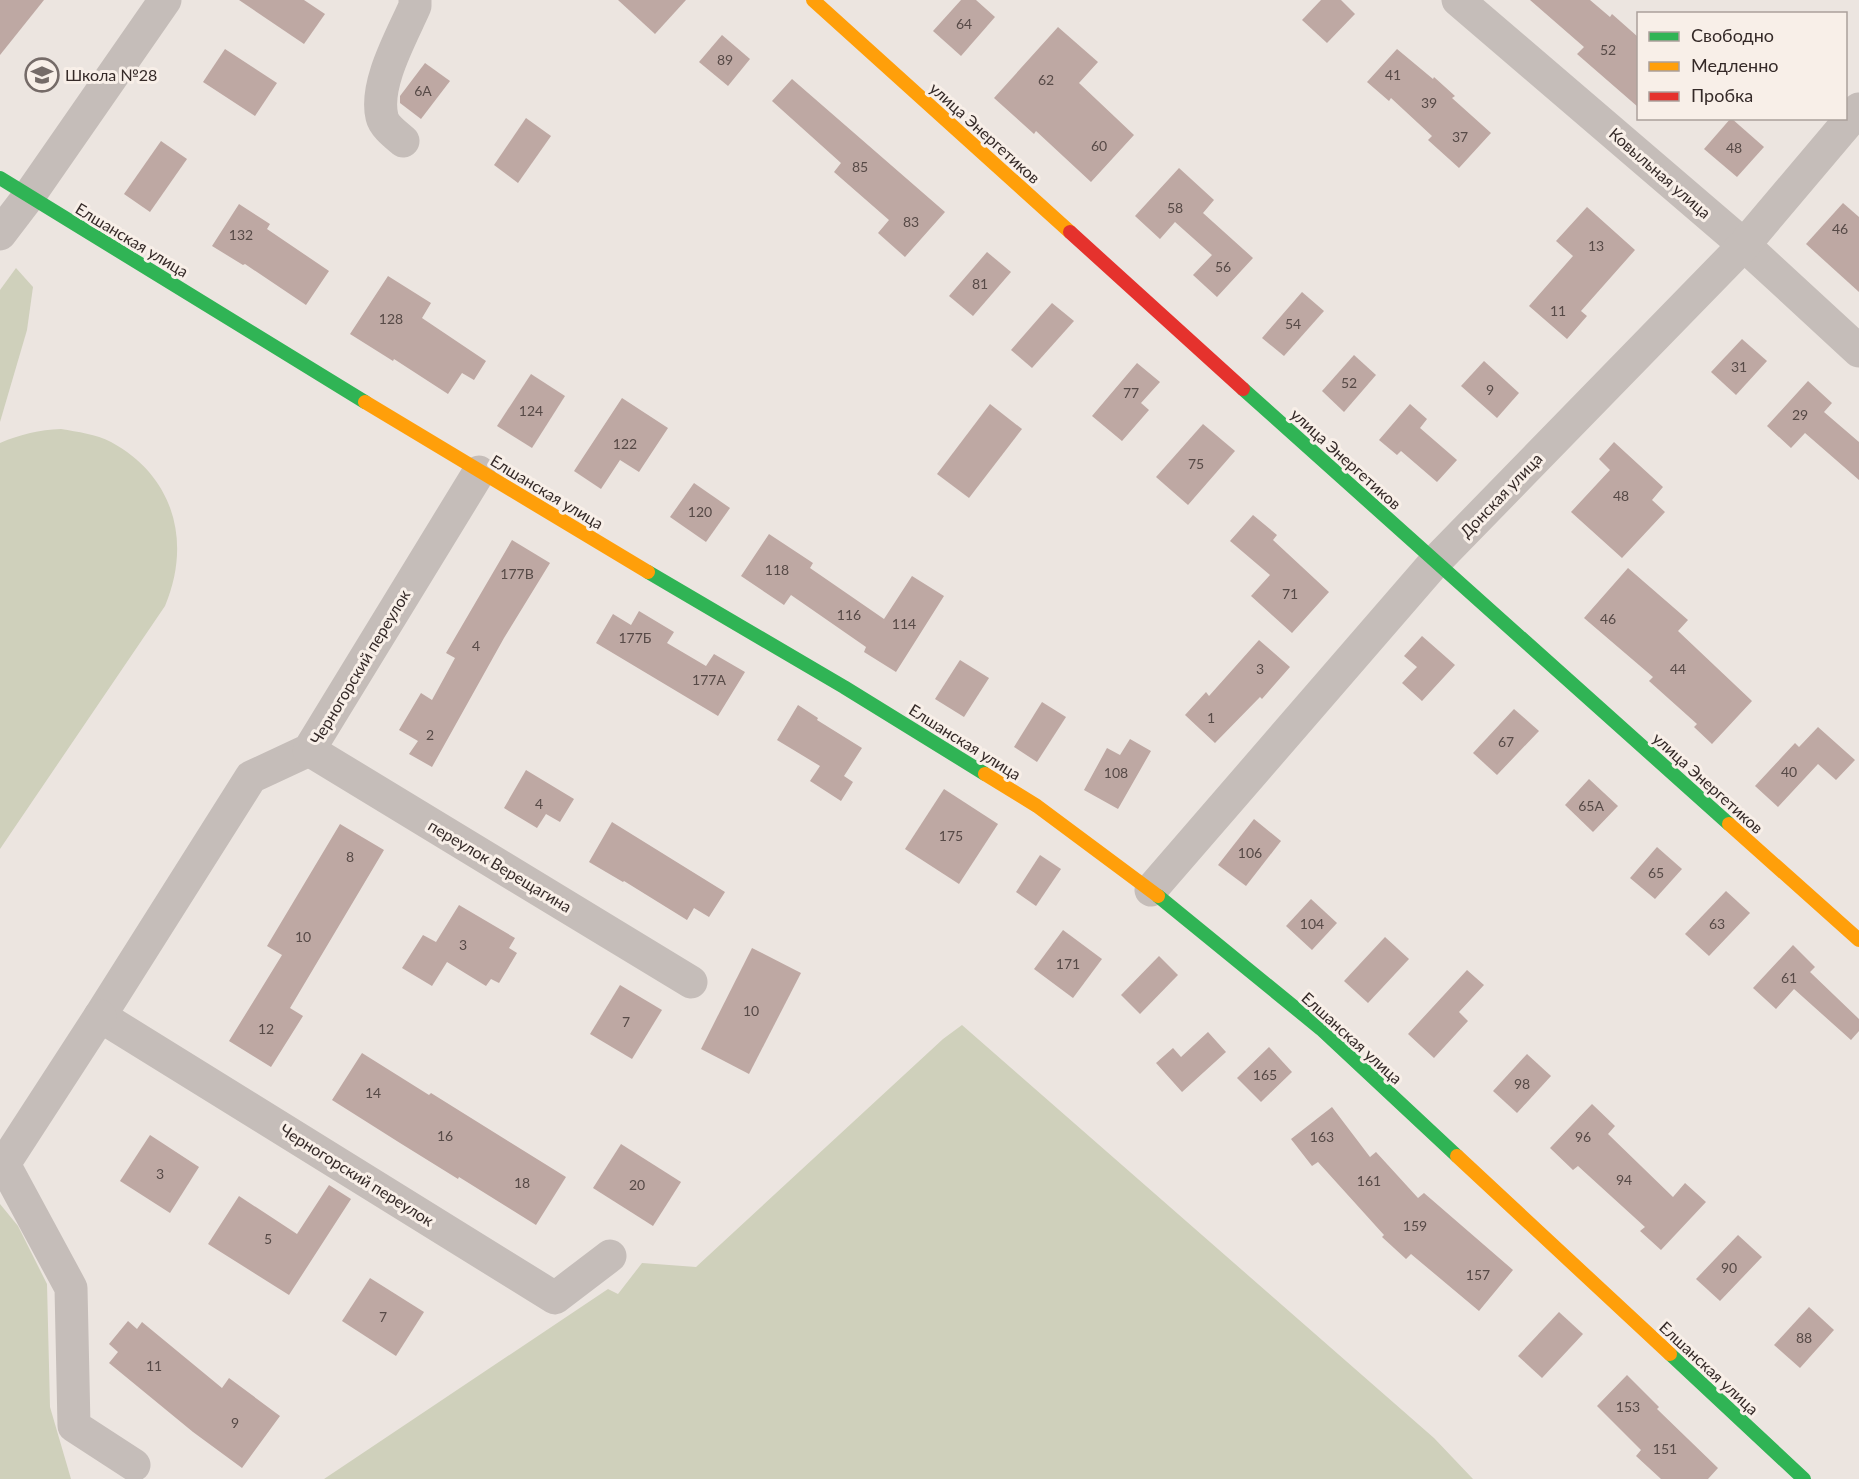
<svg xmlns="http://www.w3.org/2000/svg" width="1859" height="1479" viewBox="0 0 1859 1479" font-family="Lato,sans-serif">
<rect width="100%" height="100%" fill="#ece5e0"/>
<g fill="#cfd0bb">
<path d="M16,268L33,287L27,330L0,422V290Z"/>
<path d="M61,429C78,432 96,434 111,442C174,476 192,542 165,606L0,849V443C21,434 39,430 61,429Z"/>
<path d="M962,1025L1434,1438L1473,1479H324L608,1289L618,1294L642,1263L696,1267L943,1039Z"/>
<path d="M0,1204L18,1226L47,1284L50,1407L71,1479H0Z"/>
</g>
<g fill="#bea8a3">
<path d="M0,0H44L0,55Z"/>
<path d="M239,0H304L325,14L304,44Z"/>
<path d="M618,0H686L655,34Z"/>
<path d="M961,0H976L995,17L961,56L933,31Z"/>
<path d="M1321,0H1341L1355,14L1327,43L1302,20Z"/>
<path d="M1530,0H1590L1610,17L1612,14L1638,37V107L1577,54L1584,47Z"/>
<path d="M1058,27L1098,62L1079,83L1134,135L1091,182L1036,131L1034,134L994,98Z"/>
<path d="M722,35L750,59L728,86L699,62Z"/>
<path d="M225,49L277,83L255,116L203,82Z"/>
<path d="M1397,49L1433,79L1434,77L1455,96L1452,98L1491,133L1459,168L1428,140L1432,136L1391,98L1389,101L1367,82Z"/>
<path d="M425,63L450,81L421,119L400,103V96Z"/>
<path d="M792,79L945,212L905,257L878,233L889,220L834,172L841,163L772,101Z"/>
<path d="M526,118L551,136L518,183L494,165Z"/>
<path d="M1731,118L1764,147L1737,177L1704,149Z"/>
<path d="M161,141L187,159L150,212L124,194Z"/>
<path d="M1179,168L1214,200L1203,213L1253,258L1217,297L1193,275L1212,255L1175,222L1160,239L1135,216Z"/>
<path d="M1843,203L1859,217V292L1806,244Z"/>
<path d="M239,204L270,224L267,229L329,271L306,305L245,264L243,265L212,246Z"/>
<path d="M1587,207L1635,250L1581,311L1587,316L1567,339L1529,306L1573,256L1556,241Z"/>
<path d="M987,252L1011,272L973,316L949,296Z"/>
<path d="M388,276L431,303L422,318L486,361L474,380L462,373L448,394L394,359L393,361L350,334Z"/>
<path d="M1302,292L1324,311L1284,356L1262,338Z"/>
<path d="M1052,303L1074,321L1032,368L1011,350Z"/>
<path d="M1742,339L1767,361L1736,395L1711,372Z"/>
<path d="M1354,355L1376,375L1344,412L1322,391Z"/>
<path d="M1484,361L1519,393L1497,418L1461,386Z"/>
<path d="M1137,363L1160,382L1141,403L1149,410L1122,441L1092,416Z"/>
<path d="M531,374L565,396L532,448L497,426Z"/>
<path d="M1808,381L1832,403L1824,412L1859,442V480L1805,433L1791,448L1767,426Z"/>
<path d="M622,398L668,428L639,472L620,460L601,489L574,471Z"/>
<path d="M990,404L1022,429L969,498L937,474Z"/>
<path d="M1410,404L1427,419L1420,428L1457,460L1437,482L1401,451L1397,455L1379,440Z"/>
<path d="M1203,424L1235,451L1188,505L1156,477Z"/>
<path d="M1614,442L1663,487L1652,500L1665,512L1622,558L1571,512L1610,470L1599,459Z"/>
<path d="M694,483L730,508L706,542L670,517Z"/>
<path d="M1253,515L1277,535L1273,540L1329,592L1292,633L1251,596L1270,575L1230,541Z"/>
<path d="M769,534L813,563L810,568L884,619L912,576L944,596L896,672L864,652L866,647L791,595L784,605L741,576Z"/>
<path d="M512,540L550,563L504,638L432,767L409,754L418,741L399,730L421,693L432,700L455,658L446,653Z"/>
<path d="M1628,568L1688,620L1678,631L1752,701L1712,744L1694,727L1697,724L1649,681L1653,677L1584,618Z"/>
<path d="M639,611L674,632L667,643L706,666L714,654L745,672L718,716L596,643L613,614L631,625Z"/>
<path d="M1422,636L1455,665L1422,701L1402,683L1417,667L1404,656Z"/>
<path d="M1259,640L1290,667L1262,699L1260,697L1215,743L1185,715L1206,692L1209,696Z"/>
<path d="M960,660L989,678L964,717L935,699Z"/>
<path d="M1042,702L1066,717L1037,762L1014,747Z"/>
<path d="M798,705L818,718L817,720L862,748L844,776L853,782L841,801L810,781L820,766L777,740Z"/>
<path d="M1514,709L1539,731L1497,775L1473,753Z"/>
<path d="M1818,727L1855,760L1836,780L1818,764L1778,807L1755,786L1795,743L1799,747Z"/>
<path d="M1130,739L1151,751L1118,809L1084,790L1107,748L1120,755Z"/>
<path d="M526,770L574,799L560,822L546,814L537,828L504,808Z"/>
<path d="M1589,779L1618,806L1593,832L1565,805Z"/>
<path d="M944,789L998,824L959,884L905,849Z"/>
<path d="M1254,819L1281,841L1246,886L1218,865Z"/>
<path d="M612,822L725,892L709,917L694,908L687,920L624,881L623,882L589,862Z"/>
<path d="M340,824L384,850L290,1008L303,1016L271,1067L229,1041L282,955L267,946Z"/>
<path d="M1657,847L1682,869L1655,899L1630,878Z"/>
<path d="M1040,855L1061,869L1036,906L1016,892Z"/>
<path d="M1726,891L1750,913L1709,956L1685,934Z"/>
<path d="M1311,899L1337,923L1312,950L1286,926Z"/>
<path d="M459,905L515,938L509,948L517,953L499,983L491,979L486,986L447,962L432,986L402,968L423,935L436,942Z"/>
<path d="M1063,930L1102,959L1073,998L1034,969Z"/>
<path d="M1385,937L1409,959L1368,1003L1344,981Z"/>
<path d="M1793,945L1815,967L1810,972L1859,1019V1031L1851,1040L1794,989L1776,1009L1753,988Z"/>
<path d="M752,948L801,973L749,1074L701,1049Z"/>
<path d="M1159,956L1178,975L1140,1014L1121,995Z"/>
<path d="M1467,970L1484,985L1459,1012L1468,1021L1434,1058L1408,1034Z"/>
<path d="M620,985L662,1010L632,1059L590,1034Z"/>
<path d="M1208,1032L1226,1052L1182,1092L1156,1063L1173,1048L1181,1057Z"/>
<path d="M1269,1047L1292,1072L1261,1102L1237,1078Z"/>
<path d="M362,1053L429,1095L431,1093L566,1177L536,1225L459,1177L458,1179L400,1143L332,1100Z"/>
<path d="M1527,1054L1551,1076L1517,1113L1493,1091Z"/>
<path d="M1592,1104L1615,1126L1608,1134L1673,1197L1685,1183L1706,1202L1661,1250L1640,1231L1645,1227L1578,1166L1573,1170L1550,1148Z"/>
<path d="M1332,1107L1370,1157L1376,1152L1418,1198L1424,1193L1513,1270L1479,1311L1411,1254L1406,1259L1382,1237L1384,1235L1318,1162L1312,1166L1291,1139Z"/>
<path d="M150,1135L199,1167L170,1213L120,1181Z"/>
<path d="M621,1144L681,1182L653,1226L593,1188Z"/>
<path d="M329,1185L351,1199L289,1295L208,1244L239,1196L297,1234Z"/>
<path d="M1738,1235L1762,1257L1720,1301L1696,1279Z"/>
<path d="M370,1278L424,1312L396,1356L342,1321Z"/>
<path d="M1809,1307L1834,1330L1800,1368L1774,1345Z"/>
<path d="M1559,1312L1583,1334L1542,1378L1518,1356Z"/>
<path d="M128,1321L137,1329L142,1322L222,1388L229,1378L280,1416L242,1468L193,1432L109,1363L118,1352L109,1344Z"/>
<path d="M1627,1375L1659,1407L1657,1409L1718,1468L1708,1479H1661L1636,1456L1641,1450L1597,1406Z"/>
</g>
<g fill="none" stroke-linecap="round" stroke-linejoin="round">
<g stroke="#c5bdb9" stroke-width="33">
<path d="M1458,0L1744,245L1859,351"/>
<path d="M403,141C396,135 384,126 382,117C374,84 402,36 415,6V0"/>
<path d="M0,234L29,196L165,0"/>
<path d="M479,472L309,750L251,777L100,1016L555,1298L610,1256"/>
<path d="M309,750L691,982"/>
<path d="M1151,890L1435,562L1744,245L1859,109"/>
<path d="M100,1016L4,1164L71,1288L74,1426L134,1465"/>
</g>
<g stroke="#30b455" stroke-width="14">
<path d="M0,178L365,402"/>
<path d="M1243,389L1729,824"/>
<path d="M648,572L844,687L985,774"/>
<path d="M1158,896L1321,1029L1457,1156"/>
<path d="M1670,1354L1804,1479"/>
</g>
<g stroke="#ff9f0a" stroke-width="14">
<path d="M813,0L1070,232"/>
<path d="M365,402L648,572"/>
<path d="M985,774L1037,806L1158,896"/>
<path d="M1729,824L1859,940"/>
<path d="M1457,1156L1670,1354"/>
</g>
<path stroke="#e5322d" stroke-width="14" d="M1070,232L1243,389"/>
</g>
<defs>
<symbol id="school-ring" viewBox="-11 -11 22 22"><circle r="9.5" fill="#f8efe8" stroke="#756b68" stroke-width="1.5"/><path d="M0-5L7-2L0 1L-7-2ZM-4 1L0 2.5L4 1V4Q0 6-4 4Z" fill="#756b68"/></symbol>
</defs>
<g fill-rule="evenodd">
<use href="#school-ring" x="23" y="56" width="38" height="38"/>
</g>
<g text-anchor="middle" stroke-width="6" stroke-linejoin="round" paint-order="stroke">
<g font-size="14" fill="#574a47">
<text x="964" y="29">64</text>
<text x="1608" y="55">52</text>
<text x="725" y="65">89</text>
<text x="1393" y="80">41</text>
<text x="1046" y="85">62</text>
<text x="423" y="96">6А</text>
<text x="1429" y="108">39</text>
<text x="1460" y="142">37</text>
<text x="1099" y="151">60</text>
<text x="1734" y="153">48</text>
<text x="860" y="172">85</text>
<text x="1175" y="213">58</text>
<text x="911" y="227">83</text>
<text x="1840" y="234">46</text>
<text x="241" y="240">132</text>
<text x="1596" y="251">13</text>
<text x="1223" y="272">56</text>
<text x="980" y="289">81</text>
<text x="1558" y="316">11</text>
<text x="391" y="324">128</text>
<text x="1293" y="329">54</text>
<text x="1739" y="372">31</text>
<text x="1349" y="388">52</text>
<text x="1490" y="395">9</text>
<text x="1131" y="398">77</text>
<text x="531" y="416">124</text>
<text x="1800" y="420">29</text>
<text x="625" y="449">122</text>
<text x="1196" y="469">75</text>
<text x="1621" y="501">48</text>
<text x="700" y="517">120</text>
<text x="777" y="575">118</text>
<text x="517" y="579">177В</text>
<text x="1290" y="599">71</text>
<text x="849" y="620">116</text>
<text x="1608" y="624">46</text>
<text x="904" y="629">114</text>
<text x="635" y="643">177Б</text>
<text x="476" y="651">4</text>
<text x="1260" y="674">3</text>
<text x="1678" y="674">44</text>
<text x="709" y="685">177А</text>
<text x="1211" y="723">1</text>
<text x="430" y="740">2</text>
<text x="1506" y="747">67</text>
<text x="1789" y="777">40</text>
<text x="1116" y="778">108</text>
<text x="539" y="809">4</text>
<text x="1591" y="811">65А</text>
<text x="951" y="841">175</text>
<text x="1250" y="858">106</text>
<text x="350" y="862">8</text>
<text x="1656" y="878">65</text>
<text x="1312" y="929">104</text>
<text x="1717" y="929">63</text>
<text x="303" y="942">10</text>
<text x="463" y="950">3</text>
<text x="1068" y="969">171</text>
<text x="1789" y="983">61</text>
<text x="751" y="1016">10</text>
<text x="626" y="1027">7</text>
<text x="266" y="1034">12</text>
<text x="1265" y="1080">165</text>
<text x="1522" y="1089">98</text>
<text x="373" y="1098">14</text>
<text x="445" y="1141">16</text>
<text x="1322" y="1142">163</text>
<text x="1583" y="1142">96</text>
<text x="160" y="1179">3</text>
<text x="1624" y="1185">94</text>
<text x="1369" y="1186">161</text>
<text x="522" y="1188">18</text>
<text x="637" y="1190">20</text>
<text x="1415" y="1231">159</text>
<text x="268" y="1244">5</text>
<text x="1729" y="1273">90</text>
<text x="1478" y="1280">157</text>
<text x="383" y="1322">7</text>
<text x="1804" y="1343">88</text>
<text x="154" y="1371">11</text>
<text x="1628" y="1412">153</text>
<text x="235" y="1428">9</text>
<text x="1665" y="1454">151</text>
</g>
<g font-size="16" fill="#352a28" stroke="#f8efe8" text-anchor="start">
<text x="65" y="81">Школа №28</text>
</g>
<g font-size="16" fill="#352a28" stroke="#f8efe8">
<text transform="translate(985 133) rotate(42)" y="6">улица Энергетиков</text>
<text transform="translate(1660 173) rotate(41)" y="6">Ковыльная улица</text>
<text transform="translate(132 240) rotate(31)" y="6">Елшанская улица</text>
<text transform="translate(1346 459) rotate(42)" y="6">улица Энергетиков</text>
<text transform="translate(547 492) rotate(31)" y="6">Елшанская улица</text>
<text transform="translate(1501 495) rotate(-46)" y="6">Донская улица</text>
<text transform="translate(360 667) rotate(-59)" y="6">Черногорский переулок</text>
<text transform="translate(965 742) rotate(32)" y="6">Елшанская улица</text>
<text transform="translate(1708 783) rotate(42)" y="6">улица Энергетиков</text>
<text transform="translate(500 866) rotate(31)" y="6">переулок Верещагина</text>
<text transform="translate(1352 1038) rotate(42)" y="6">Елшанская улица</text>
<text transform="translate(357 1175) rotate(32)" y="6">Черногорский переулок</text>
<text transform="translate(1709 1368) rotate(43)" y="6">Елшанская улица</text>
</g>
</g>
<rect x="1637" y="12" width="210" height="108" fill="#f8efe8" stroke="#aaa09b" stroke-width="1.5"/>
<rect x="1649" y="32" width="30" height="9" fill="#30b455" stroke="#aaa09b" stroke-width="1.5"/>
<text x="1691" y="42" font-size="18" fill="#352a28">Свободно</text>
<rect x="1649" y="62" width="30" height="9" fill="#ff9f0a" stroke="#aaa09b" stroke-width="1.5"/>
<text x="1691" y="72" font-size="18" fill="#352a28">Медленно</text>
<rect x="1649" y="92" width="30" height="9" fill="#e5322d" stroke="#aaa09b" stroke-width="1.5"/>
<text x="1691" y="102" font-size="18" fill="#352a28">Пробка</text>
</svg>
